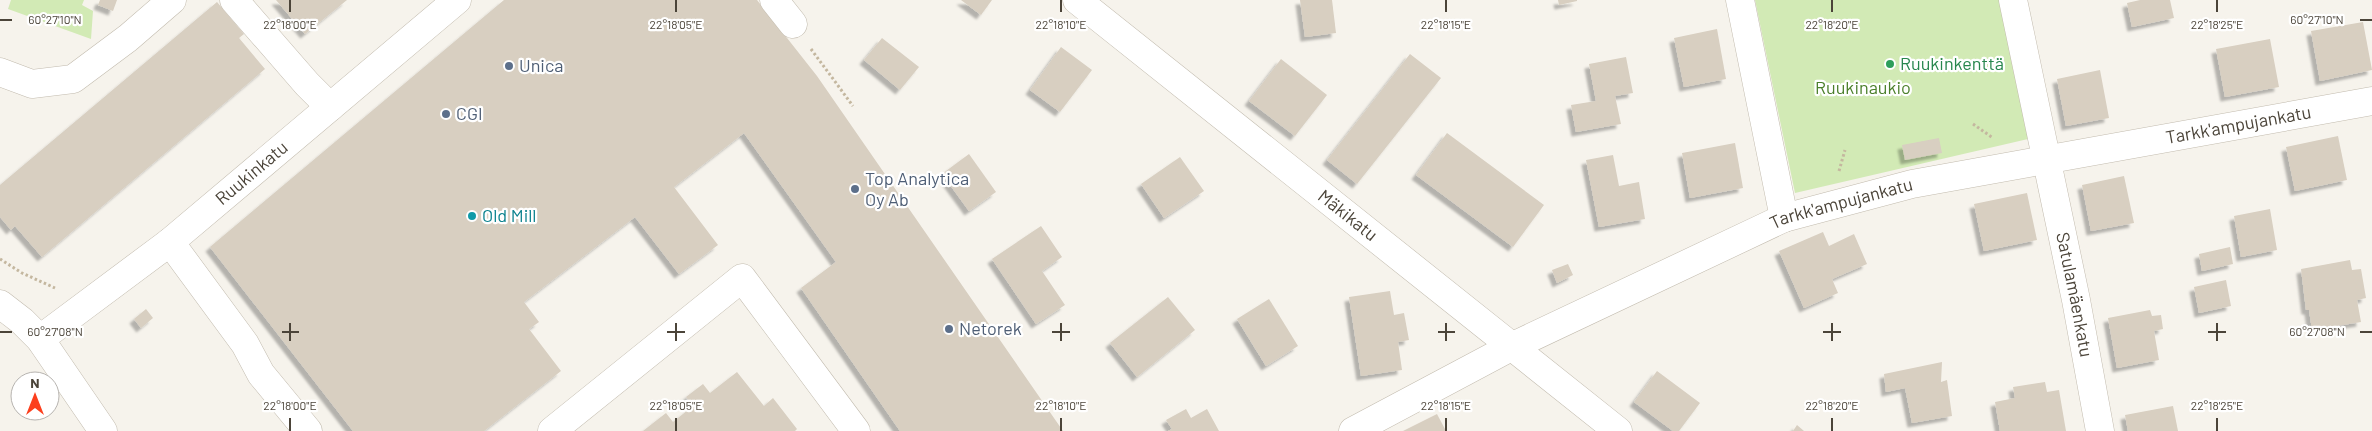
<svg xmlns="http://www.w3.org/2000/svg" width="2372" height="431" viewBox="0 0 2372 431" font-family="Barlow,sans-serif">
<defs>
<filter id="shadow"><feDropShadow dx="-4.5" dy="4.5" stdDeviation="1" flood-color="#0004"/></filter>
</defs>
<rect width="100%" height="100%" fill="#f6f3ec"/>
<g fill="#d2eab5">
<path d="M11,0H84L82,5L93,11L91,39L8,9Z"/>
<path d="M1755,0H2000L2028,139L1795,193Z"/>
</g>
<g fill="#d8cfc1" filter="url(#shadow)">
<path d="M100,0H117L113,11L98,5Z"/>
<path d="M276,0H347L305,34Z"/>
<path d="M504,0H757L817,76L1063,431H900L801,288L836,262L744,133L674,187L718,245L679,274L635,217L524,302L539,322L529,329L561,371L484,431H353L210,247Z"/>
<path d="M961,0H992L981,15Z"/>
<path d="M1300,0H1332L1336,33L1305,37Z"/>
<path d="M1558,0H1577V1L1559,5Z"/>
<path d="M2140,0H2170L2174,18L2132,27L2127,3Z"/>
<path d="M217,2L244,34L239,38L265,69L42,257L15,226L11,230L0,217V185Z"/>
<path d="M2363,22L2372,70L2320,81L2311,31Z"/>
<path d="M1717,29L1726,79L1684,87L1674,38Z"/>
<path d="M882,38L919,67L900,90L864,60Z"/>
<path d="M2270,39L2279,87L2225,97L2216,49Z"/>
<path d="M1061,47L1092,70L1060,112L1030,90Z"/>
<path d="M1410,54L1441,78L1357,184L1327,160Z"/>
<path d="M1626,57L1633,93L1615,96L1621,124L1576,132L1571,105L1596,101L1589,64Z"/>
<path d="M1281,59L1327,95L1295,136L1249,101Z"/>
<path d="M2100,70L2109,118L2066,126L2057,79Z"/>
<path d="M1447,133L1544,205L1513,247L1416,175Z"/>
<path d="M2338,136L2347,180L2295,191L2286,147Z"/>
<path d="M1939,138L1942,153L1905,160L1902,145Z"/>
<path d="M1735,143L1743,188L1690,198L1682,153Z"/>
<path d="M969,154L996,192L969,211L942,174Z"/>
<path d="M1613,155L1619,186L1639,182L1645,219L1599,227L1586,160Z"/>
<path d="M1180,157L1204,191L1164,218L1141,184Z"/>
<path d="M2124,176L2134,223L2091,231L2082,185Z"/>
<path d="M2027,193L2037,240L1984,251L1974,204Z"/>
<path d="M2270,209L2277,250L2241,257L2234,216Z"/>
<path d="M1041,226L1062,257L1042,271L1065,305L1036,324L992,259Z"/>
<path d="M1823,232L1829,246L1854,234L1867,264L1832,279L1838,293L1804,308L1779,251Z"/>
<path d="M2230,247L2233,264L2202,271L2199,254Z"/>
<path d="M2350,260L2352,270L2361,269L2366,298L2357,300L2361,322L2312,330L2309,310H2306L2301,269Z"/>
<path d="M1568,264L1573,275L1557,283L1552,270Z"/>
<path d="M2226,280L2231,306L2199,313L2194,287Z"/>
<path d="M1390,291L1394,315L1404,313L1409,340L1398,342L1402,370L1361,376L1349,297Z"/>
<path d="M1168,297L1195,330L1137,377L1110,343Z"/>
<path d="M1269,299L1298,346L1266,366L1237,319Z"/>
<path d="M146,309L153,318L141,328L134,319Z"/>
<path d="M2150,310L2152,316L2161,315L2163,329L2154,331L2159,360L2117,368L2108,318Z"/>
<path d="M1942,362L1941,382L1947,380L1952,416L1912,423L1905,388L1886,392L1884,374Z"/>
<path d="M1657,371L1700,403L1679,431H1673L1634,402Z"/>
<path d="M737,372L764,406L773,398L797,429L795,431H643L666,413L673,422L693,406L686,397L703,384L710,393Z"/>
<path d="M2045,382L2047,392L2059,390L2066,431H2000L1995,402L2015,398L2013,387Z"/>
<path d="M2173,406L2178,431H2128L2125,415Z"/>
<path d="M1186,409L1191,418L1207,409L1219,431H1168L1172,429L1166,420Z"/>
<path d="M1437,414L1446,431H1403Z"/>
<path d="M1797,425L1804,431H1793Z"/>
</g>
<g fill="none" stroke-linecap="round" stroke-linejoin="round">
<defs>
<g id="minor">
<path d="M234,0L307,84L330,107"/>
<path d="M774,0L793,24"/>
<path id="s1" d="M1077,0L1618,431"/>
<path d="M1740,0L1784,218"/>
<path id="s2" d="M2013,0L2076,300L2100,431"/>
<path d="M0,72L32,84L73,79L128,38L172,0"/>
<path d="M170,242L245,344L261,374L308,431"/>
<path d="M0,304L22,321L40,339L103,431"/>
<path id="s3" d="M40,339L170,242L457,0"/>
<path d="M552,431L742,278L856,431"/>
<path id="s4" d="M1353,431L1511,347L1784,218L1912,184L2372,101"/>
</g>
</defs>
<use href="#minor" stroke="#c2bbae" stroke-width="29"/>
<g stroke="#c4b79f" stroke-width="3" stroke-dasharray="2.5 2.5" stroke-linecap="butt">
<path d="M811,49L853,106"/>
<path d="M1973,124L1993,138"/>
<path d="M1839,171L1845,150"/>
<path d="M0,259L22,273L55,288"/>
</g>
<use href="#minor" stroke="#fff" stroke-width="28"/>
</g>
<path fill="none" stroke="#4b4439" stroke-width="2" d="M290,0V12M676,0V12M1061,0V12M1446,0V12M1832,0V12M2217,0V12M0,20H12M2360,20H2372M290,323V341M676,323V341M1061,323V341M1446,323V341M1832,323V341M2217,323V341M0,332H12M282,332H299M667,332H685M1052,332H1070M1438,332H1455M1823,332H1841M2208,332H2226M2360,332H2372M290,418V431M676,418V431M1061,418V431M1446,418V431M1832,418V431M2217,418V431"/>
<circle fill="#2e9e5b" stroke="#fff" stroke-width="2" cx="1890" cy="64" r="5"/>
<g fill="#5c6f8a" stroke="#fff" stroke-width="2">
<circle cx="509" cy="66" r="5"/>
<circle cx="446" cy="114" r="5"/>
<circle cx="855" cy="189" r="5"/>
<circle cx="949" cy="329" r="5"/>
</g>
<circle fill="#0f9aa8" stroke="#fff" stroke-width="2" cx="472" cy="216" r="5"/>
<g text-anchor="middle" stroke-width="4.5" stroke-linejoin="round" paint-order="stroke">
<g font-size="18" fill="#27864d" stroke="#fff" text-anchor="start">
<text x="1900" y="70">Ruukinkenttä</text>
</g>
<g font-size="18" fill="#4e5e75" stroke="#fff" text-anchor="start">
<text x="519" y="72">Unica</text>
<text x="456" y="120">CGI</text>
<text x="865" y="185">Top Analytica<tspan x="865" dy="21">Oy Ab</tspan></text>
<text x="959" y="335">Netorek</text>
</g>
<g font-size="18" fill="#4a7f2a" stroke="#fff">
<text x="1863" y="94">Ruukinaukio</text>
</g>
<g font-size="18" fill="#4b4439" stroke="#fff">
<text dy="6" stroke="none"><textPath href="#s4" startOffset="945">Tarkk'ampujankatu</textPath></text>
<text dy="6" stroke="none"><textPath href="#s3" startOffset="269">Ruukinkatu</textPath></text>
<text dy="6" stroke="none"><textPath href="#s4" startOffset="540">Tarkk'ampujankatu</textPath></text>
<text dy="6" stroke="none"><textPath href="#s1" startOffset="346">Mäkikatu</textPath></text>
<text dy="6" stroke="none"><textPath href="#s2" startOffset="301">Satulamäenkatu</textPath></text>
</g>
<g font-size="18" fill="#0d838f" stroke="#fff" text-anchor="start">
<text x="482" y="222">Old Mill</text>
</g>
</g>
<g font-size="12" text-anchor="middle" fill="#4b4439" stroke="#fff" stroke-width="4.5" stroke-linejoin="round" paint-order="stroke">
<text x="55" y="24">60°27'10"N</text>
<text x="2317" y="24">60°27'10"N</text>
<text x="290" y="29">22°18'00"E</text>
<text x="676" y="29">22°18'05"E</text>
<text x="1061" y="29">22°18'10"E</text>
<text x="1446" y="29">22°18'15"E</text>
<text x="1832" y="29">22°18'20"E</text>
<text x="2217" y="29">22°18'25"E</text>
<text x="55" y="336">60°27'08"N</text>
<text x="2317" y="336">60°27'08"N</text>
<text x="290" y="410">22°18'00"E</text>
<text x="676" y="410">22°18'05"E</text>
<text x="1061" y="410">22°18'10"E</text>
<text x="1446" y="410">22°18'15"E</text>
<text x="1832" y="410">22°18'20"E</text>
<text x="2217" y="410">22°18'25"E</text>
</g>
<g transform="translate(35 396)"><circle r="24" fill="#ffffff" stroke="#b7b4b0"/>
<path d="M0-4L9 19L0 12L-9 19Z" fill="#fc3f1d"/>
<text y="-8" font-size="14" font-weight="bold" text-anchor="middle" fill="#4b4439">N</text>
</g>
</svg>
